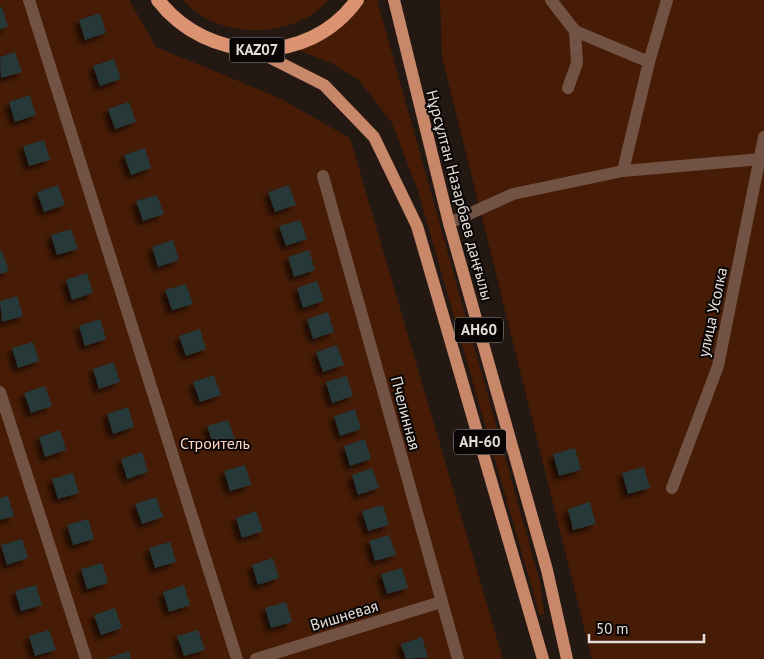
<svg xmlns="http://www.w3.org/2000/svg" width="764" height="659" viewBox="0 0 764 659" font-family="'PT Sans',sans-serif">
<defs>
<filter id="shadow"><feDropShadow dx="-4.5" dy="4.5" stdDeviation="2.5" flood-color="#0009"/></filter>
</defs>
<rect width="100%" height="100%" fill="#241813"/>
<g fill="#461c06">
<path d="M0,0H129L156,47L277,97L350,138L503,659H0Z"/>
<path d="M183,0H329C323,5 317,11 311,15C273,39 213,35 183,0Z"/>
<path d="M365,0H377L540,582L544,614L540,616L418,191L392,123L359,80L331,63L296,49C330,36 342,29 365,0Z"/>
<path d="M440,0H764V659H592L442,57Z"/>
</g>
<g fill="#283839" filter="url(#shadow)">
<path d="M0,7H2L8,27L0,29Z"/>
<path d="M100,13L106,33L85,40L79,20Z"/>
<path d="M15,52L22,72L1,78L0,57Z"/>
<path d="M114,59L121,79L100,86L93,66Z"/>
<path d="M30,95L36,115L15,122L9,102Z"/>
<path d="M129,102L136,122L115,129L108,109Z"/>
<path d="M44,140L50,160L29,166L23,146Z"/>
<path d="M145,148L151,168L131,175L124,155Z"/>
<path d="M58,185L65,205L44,212L37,192Z"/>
<path d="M289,185L296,205L275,212L268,192Z"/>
<path d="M157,195L164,214L143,221L136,201Z"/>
<path d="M300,220L307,239L286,246L279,226Z"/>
<path d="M71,229L78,249L57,255L51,235Z"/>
<path d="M173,240L179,260L158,267L152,247Z"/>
<path d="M309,250L315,270L294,277L288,257Z"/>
<path d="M2,251L9,271L0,274V252Z"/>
<path d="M87,273L93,293L72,300L66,280Z"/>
<path d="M317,281L324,301L303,308L297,288Z"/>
<path d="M186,284L193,304L172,310L165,290Z"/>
<path d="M17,296L23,316L2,322L0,301Z"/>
<path d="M328,312L334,332L313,339L307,319Z"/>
<path d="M100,319L106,339L85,346L79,326Z"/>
<path d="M200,329L206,349L186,356L179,336Z"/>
<path d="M33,342L39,361L18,368L12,348Z"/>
<path d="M337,345L344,365L323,372L316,352Z"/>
<path d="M114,362L120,382L99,389L93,369Z"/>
<path d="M214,375L221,395L200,402L193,382Z"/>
<path d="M347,376L353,396L332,403L326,382Z"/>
<path d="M45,386L52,406L31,413L24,393Z"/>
<path d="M128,407L134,427L113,434L107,414Z"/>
<path d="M355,409L361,429L340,436L334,416Z"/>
<path d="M228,420L235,440L214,446L207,426Z"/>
<path d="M60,430L66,450L45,457L39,437Z"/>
<path d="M365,439L371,459L350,466L344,446Z"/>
<path d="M575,448L581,470L559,476L553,454Z"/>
<path d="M142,452L148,472L127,479L121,459Z"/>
<path d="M245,465L251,485L230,491L224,471Z"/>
<path d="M644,467L650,488L628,494L622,473Z"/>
<path d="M372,468L379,488L358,495L352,475Z"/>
<path d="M73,473L79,493L58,499L52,479Z"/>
<path d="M8,496L14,516L0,520V498Z"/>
<path d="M156,497L163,517L142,524L135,504Z"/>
<path d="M590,502L596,524L573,530L568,509Z"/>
<path d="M383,505L389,525L368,531L362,511Z"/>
<path d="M256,511L263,531L242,538L236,518Z"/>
<path d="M88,519L94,539L73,545L67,525Z"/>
<path d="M389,535L396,555L375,561L369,541Z"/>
<path d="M22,539L28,558L7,565L1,545Z"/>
<path d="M170,542L176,562L155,568L149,548Z"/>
<path d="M273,558L279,578L258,585L252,565Z"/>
<path d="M102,563L108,583L87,589L81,569Z"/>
<path d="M402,568L408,588L387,594L381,574Z"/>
<path d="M36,585L42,605L21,611L15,591Z"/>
<path d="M184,585L190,605L169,612L163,592Z"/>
<path d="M286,602L292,622L271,628L265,608Z"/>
<path d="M115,608L122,628L101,635L94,615Z"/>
<path d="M49,630L56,650L35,656L29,636Z"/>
<path d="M198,630L205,650L184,656L177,636Z"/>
<path d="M422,637L428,657L406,659L401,644Z"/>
<path d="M129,651L131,659H106Z"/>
</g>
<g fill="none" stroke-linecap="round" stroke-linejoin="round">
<g stroke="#715243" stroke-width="12">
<path d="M29,0L237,659"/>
<path d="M551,0L575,31L649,62L623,171L761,159"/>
<path d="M649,62L667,0"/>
<path d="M568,88L577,63L575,31"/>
<path d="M323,176L458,659"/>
<path d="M449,223L513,194L623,171"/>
<path d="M0,392L86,659"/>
<path d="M672,488L718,366L764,137"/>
<path d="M256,659L441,602"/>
</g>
<g stroke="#c88769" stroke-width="12">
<path d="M394,0L449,223L547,570L567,659"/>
<path d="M255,50L324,85L374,137L417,226L543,659"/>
</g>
<path stroke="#da9270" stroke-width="14" d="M158,0C207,64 308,68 357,0"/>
</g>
<g text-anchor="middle" stroke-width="4" stroke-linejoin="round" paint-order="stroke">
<g fill="#090504" stroke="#a39c99" stroke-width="1">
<rect x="229.5" y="37.5" width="55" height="25" rx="4"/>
<rect x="455" y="317.5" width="48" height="25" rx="4"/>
<rect x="454" y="429.5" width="52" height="25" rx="4"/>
</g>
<g font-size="15" font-weight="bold" fill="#e5ddd9">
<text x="257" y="55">KAZ07</text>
<text x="479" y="335">АН60</text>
<text x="480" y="447">АН-60</text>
</g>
<g font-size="16" fill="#e5ddd9" stroke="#090504">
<text transform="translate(460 195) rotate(75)" y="6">Нұрсұлтан Назарбаев даңғылы</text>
<text transform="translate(712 312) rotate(-78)" y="6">улица Усолка</text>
<text transform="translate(406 413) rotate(75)" y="6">Пчелинная</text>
<text transform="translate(344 615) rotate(-17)" y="6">Вишневая</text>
</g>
<g font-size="16" fill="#ffd4c1" stroke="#090504">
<text x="215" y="449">Строитель</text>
</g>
</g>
<path d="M589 634v8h115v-8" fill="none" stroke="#e5ddd9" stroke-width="2.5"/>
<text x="596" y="634" font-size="15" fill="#e5ddd9" stroke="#090504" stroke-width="4" paint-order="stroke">50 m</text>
</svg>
